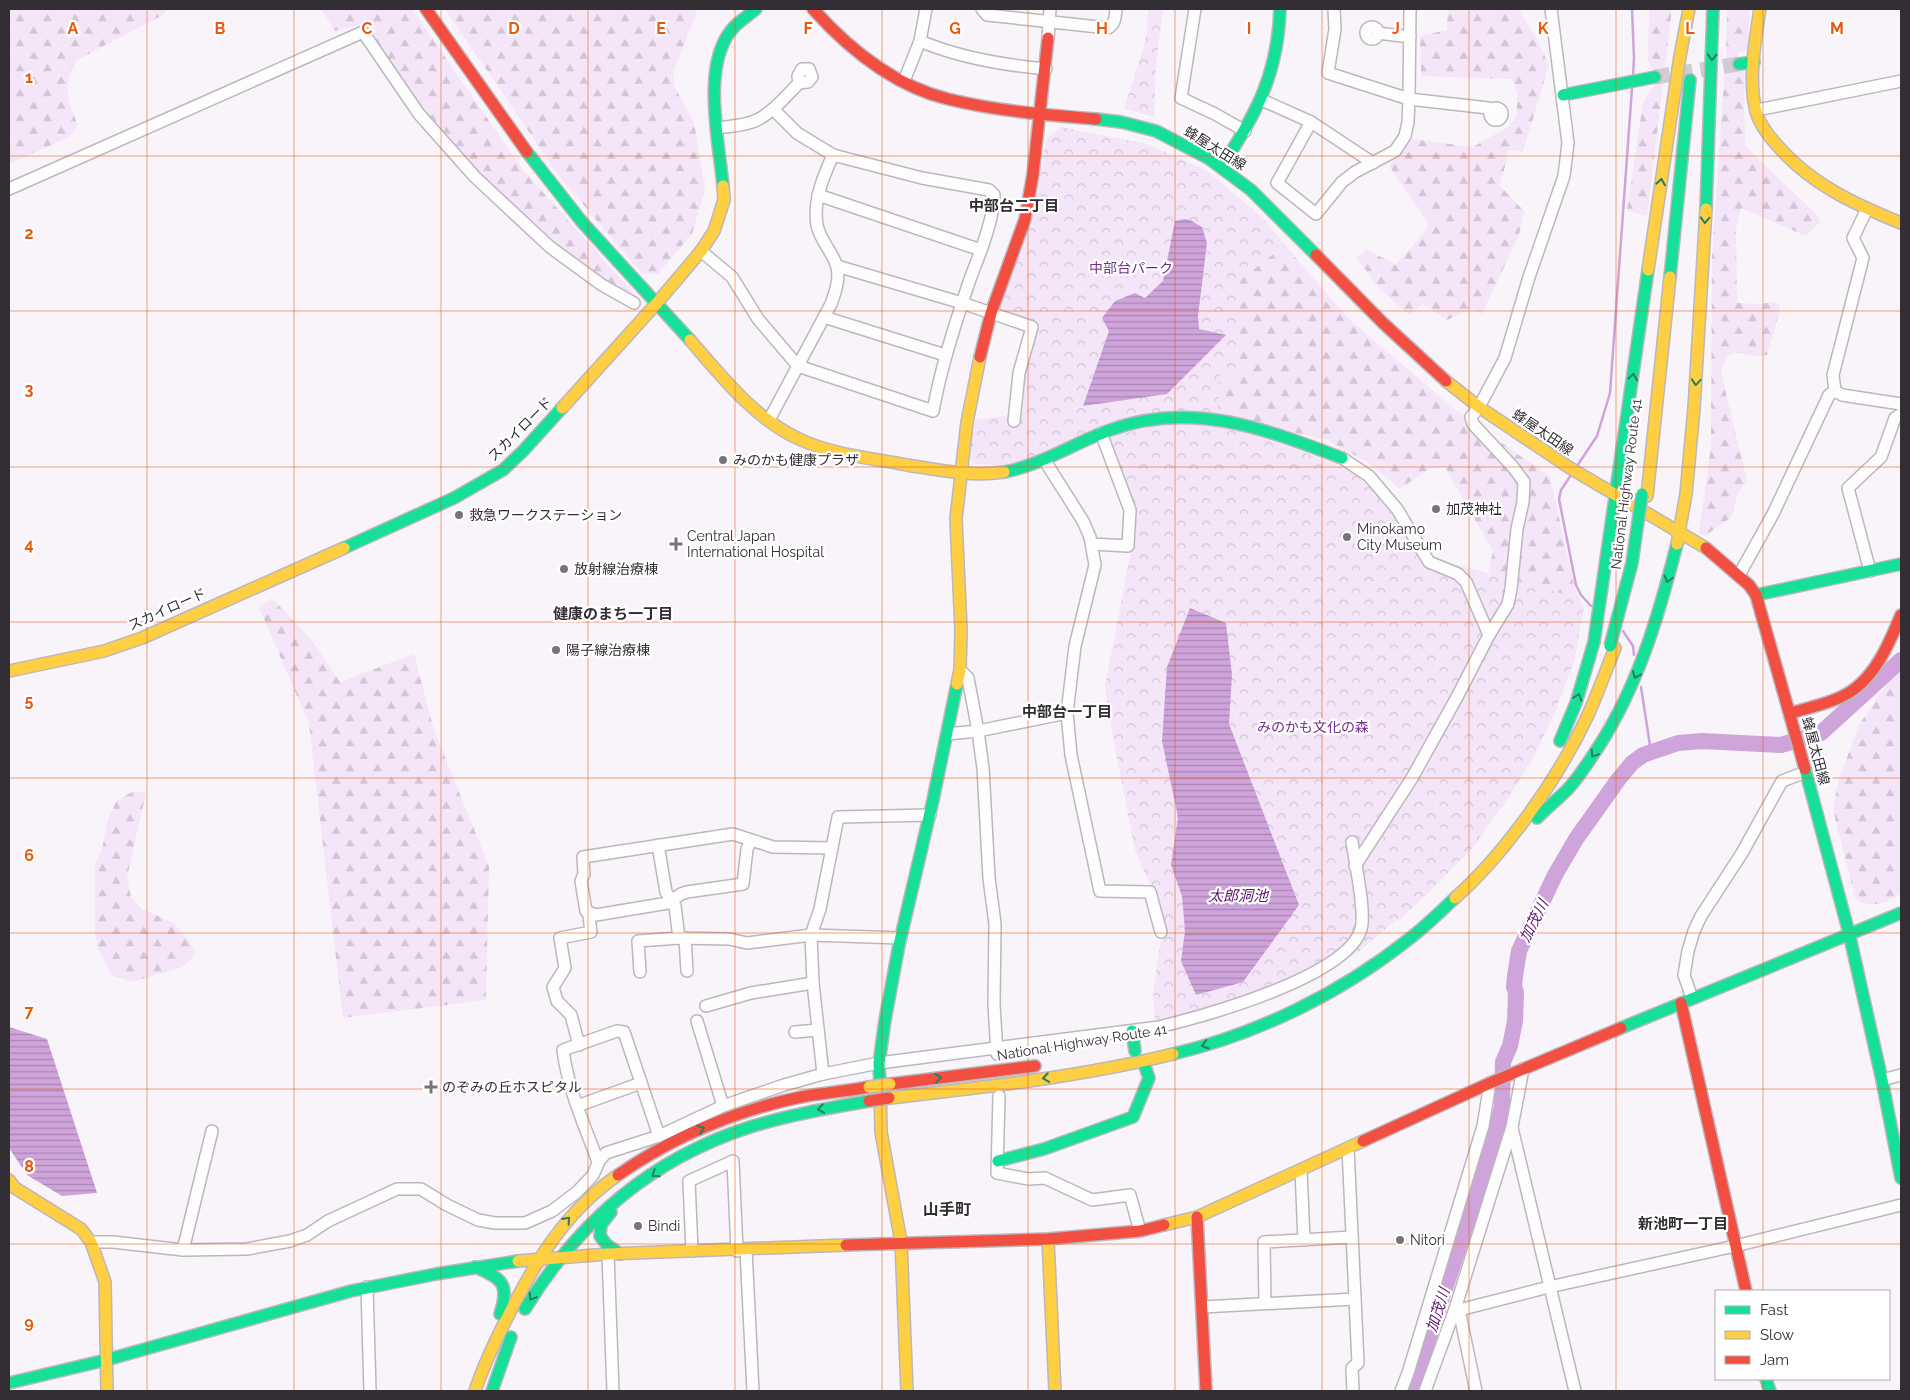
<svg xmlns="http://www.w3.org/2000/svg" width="1910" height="1400" viewBox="0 0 1910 1400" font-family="Raleway,'Noto Sans JP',sans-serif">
<defs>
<pattern id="forest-firs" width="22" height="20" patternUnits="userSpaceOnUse" patternTransform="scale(1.25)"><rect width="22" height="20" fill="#f4e5f8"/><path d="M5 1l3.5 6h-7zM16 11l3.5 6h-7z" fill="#d2c5d5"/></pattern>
<pattern id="park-crowns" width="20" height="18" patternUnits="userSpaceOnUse" patternTransform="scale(1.25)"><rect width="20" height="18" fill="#f4e5f8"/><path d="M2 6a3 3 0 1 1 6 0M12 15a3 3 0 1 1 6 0" fill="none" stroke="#d2c5d5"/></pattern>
<pattern id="water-rules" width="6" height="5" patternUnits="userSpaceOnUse" patternTransform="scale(1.25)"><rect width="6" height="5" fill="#cea4db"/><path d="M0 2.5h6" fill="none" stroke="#a886b2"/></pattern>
</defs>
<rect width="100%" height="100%" fill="#f9f4fa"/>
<g fill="url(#forest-firs)">
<path d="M9,9H169L161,16L77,60C62,85 67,99 78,125L69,137L9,164Z"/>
<path d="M321,9H412L523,170L635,295L632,306L522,218L423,110L369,34L359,25L335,31Z"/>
<path d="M445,9H698L673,72L674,86L694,122L705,190L692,234L658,274H642L559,176Z"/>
<path d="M1448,9H1518L1536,37L1549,65L1523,152L1509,150L1500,186L1524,211L1519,235L1482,314L1471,309L1447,320L1423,304L1409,315L1378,287L1357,258L1366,249L1396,265L1428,228L1427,221L1389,166L1413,139L1473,147L1510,126L1517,114V93L1512,79L1421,76L1420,36L1447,30Z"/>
<path d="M1649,9H1672L1647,216L1627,211L1643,103L1654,86V71L1648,61Z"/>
<path d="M1727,9H1749L1748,51L1737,52L1735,71H1744L1745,146L1816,214L1820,222L1806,236L1741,208L1736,229L1737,303L1759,304L1772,302L1779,304L1780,310L1767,355C1744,360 1729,339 1721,372L1747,481L1738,492L1733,513L1729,519L1706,535L1699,534L1711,446L1712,256L1726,52Z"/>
<path d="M1285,245L1349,319L1454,409L1550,477L1575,590L1584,607L1574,661L1554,714L1533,758L1506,801L1472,848L1429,892L1398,921L1504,623L1489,570L1493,551L1445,467L1430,468L1400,489L1367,462L1327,440L1218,415L1219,374H1237L1240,280Z"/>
<path d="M272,598L314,643L340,682L414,654L434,730L489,866L486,1000L343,1018L309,724L259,607Z"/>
<path d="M1901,663V892C1890,903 1865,911 1855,897L1833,810L1838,782L1859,725Z"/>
<path d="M134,791L146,793L127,877L131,897L140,908L174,923L192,945L194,952L192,959L180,968L132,982L111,975L98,948L95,933V863L102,850L108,819L117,800Z"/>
</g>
<g fill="url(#park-crowns)">
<path d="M1148,9H1163L1156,64L1154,117L1124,109L1142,52L1147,31Z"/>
<path d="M1061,127L1147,144L1206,170L1263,218L1285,245L1240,280L1237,374L1219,375L1218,415L1187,413L1024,462L999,465L973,464L967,451L975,420L1023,413L1024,365L1036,324L1002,312L997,305L1037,196L1046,139Z"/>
<path d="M1166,423L1216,424L1254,435L1319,458L1352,472L1381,497L1427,565L1444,561L1578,598L1584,607L1574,661L1554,714L1533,758L1506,801L1472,848L1429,892L1356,954L1310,979L1257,1004L1211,1021L1156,1034L1153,992L1163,927L1149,882L1135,850L1114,743L1105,686L1131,551L1132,509L1108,437Z"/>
</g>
<g fill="url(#water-rules)">
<path d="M1185,219L1190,220L1202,227L1207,243L1198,316L1199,329L1226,335L1167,394L1083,406L1109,331L1102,318L1115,301L1135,293L1145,298L1163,281L1175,221Z"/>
<path d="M1190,608L1226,623L1232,675L1229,724L1299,905L1243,982L1196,995L1181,961L1185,931L1182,896L1171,865L1178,817L1162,741L1167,667Z"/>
<path d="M9,1027L47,1039L97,1193L62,1196L27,1175L9,1148Z"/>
</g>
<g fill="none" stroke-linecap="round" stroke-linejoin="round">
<g stroke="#cea4db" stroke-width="2.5">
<path d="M1632,9L1634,58L1633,77"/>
<path d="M1577,466L1597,436L1610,393L1632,88"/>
<path d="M1571,475L1561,490L1559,499L1576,585L1581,595L1591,606"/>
<path d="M1623,631L1633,646L1634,655"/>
<path d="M1641,687L1651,752"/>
</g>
<path stroke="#cea4db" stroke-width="16" d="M1411,1391L1494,1141L1502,1106L1503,1062L1510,1046L1515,1021L1516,992L1514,987L1515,976L1519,951L1555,875L1576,839L1618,780L1632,763L1643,755L1678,743L1702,741L1781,745L1821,733L1901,660"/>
<path stroke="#d1ccd2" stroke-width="15" stroke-dasharray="15 8" stroke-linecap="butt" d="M1655,77L1739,64"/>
<defs>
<g id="street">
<path d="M982,9L987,15L1108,28C1116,23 1115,17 1116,9"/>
<path d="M1195,9L1181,98L1215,114L1245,131"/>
<path d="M1334,9L1335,29L1328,73L1409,99L1488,108L1492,110"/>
<circle cx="1372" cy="33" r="6"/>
<path d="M1378,33L1410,37"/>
<path d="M1048,38L1050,9"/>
<path d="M920,41C960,58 1003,65 1046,69"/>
<path d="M904,81L920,41L926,9"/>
<path d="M1262,100L1311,122L1373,163"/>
<circle cx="1496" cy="114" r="6"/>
<path d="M1757,110L1901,81"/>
<path d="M1311,122L1277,183L1316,214L1342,182L1355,172L1395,151L1405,136L1408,122L1409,99L1410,9"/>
<path d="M717,128C730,126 745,126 757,120C773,112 786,96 799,83L798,76L802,69H809L812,77L808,82L799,83"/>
<path d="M9,189L363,32L419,114L475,177L550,247L602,285L634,303"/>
<path d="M818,195L981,250"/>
<path d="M701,251L732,277L758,319L798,366L933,411C941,367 955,325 969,282C978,258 994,220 994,195L989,190L922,178L833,155L797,133L773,109"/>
<path d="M837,266L962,303L1032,327L1019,373L1014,421"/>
<path d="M824,317L945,355"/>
<path d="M1835,391L1833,375L1863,258L1853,238L1867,209"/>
<path d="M1835,391L1842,395L1901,404"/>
<path d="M769,420L831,304C835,293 840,279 837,267C833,252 820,241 817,225C813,201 823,177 833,155"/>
<path d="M1342,458L1369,476L1397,509L1429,562L1458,574L1466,582L1489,635"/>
<path d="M1045,461L1083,521L1090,537L1095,565L1075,646L1067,713L1071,755L1100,891L1150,892L1161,932"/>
<path d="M1092,544L1128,546L1130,510L1101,433"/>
<path d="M1870,571L1848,488L1881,457L1895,418L1901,414"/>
<path d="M1739,575L1773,514L1829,395L1835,391"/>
<path d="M960,670L968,678L978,731L983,768L989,878L995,924L994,1004L997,1054"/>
<path d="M947,734L978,731L1067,713"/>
<path d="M751,840L747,849L743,884L687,892L681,894L668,903L596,915L586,911L581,881L584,874L583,857L733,834L773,847L832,848"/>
<path d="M658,845L666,892L675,906L679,938"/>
<path d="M1355,866L1412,778L1457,697L1489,635L1508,604L1511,589L1517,529L1523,502L1524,482L1513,467L1473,424L1471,417L1479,407L1505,358L1529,277L1564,176L1568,143L1551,9"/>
<path d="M685,938L687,971"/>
<path d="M640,972L638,941L679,938L729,939L747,943L811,935L901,938"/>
<path d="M1692,998L1684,975L1688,951L1694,931L1701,916L1742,853L1782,781L1806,772"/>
<path d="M706,1006L751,993L813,983"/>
<path d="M697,1021L723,1106"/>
<path d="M795,1032L818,1030"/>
<path d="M579,1045L571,1015L557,1001L553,987L565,968L560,938L591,932L589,916L591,914"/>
<path d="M823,1074L813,983L811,935L820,909L838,817L930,815"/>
<path d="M1882,1080L1901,1075"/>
<path d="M999,1096L997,1173L1028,1179L1045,1178L1092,1200L1130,1195L1140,1231"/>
<path d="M577,1106L641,1083"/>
<path d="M1512,1128L1575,1391"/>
<path d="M1348,1148L1358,1363L1352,1368L1353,1391"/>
<path d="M598,1162C585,1126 568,1090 563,1050L617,1031L624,1032L659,1136"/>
<path d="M1301,1170L1304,1240"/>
<path d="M91,1242H113L183,1250L247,1249L290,1241L307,1235L328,1221L397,1189H421L447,1205L478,1220L495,1223H525L552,1211L577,1192L593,1175L599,1161L606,1153L659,1136L723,1106L784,1085L823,1074L879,1063L1159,1027C1204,1016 1347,977 1361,929C1366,912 1355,862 1352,842"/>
<path d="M183,1250L212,1131"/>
<path d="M746,1250L753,1391"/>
<path d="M692,1251L689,1181L733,1161L737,1251"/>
<path d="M608,1254L613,1391"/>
<path d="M367,1287L370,1391"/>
<path d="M1265,1303L1264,1242L1352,1237"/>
<path d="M1202,1307L1355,1299"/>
<path d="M1401,1391L1408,1373L1483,1126L1490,1083"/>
<path d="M1425,1391L1455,1309L1512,1127L1523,1069"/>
<path d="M1476,1391L1459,1310L1549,1287L1735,1246L1901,1205"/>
</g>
<g id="fast">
<path d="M1739,64L1754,62"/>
<path d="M1563,95L1655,77"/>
<path d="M1096,119L1121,122L1156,131L1208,158L1251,190L1316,255"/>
<path d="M527,152L582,222L690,340"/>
<path d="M1222,166C1257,113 1278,73 1280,9"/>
<path d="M723,186C719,141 700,61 735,26C741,20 749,15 756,9"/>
<path d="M1706,209L1713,9"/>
<path d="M1670,277L1690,80"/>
<path d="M1004,472C1042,465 1074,443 1110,430C1192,400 1265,429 1342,458"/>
<path d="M344,548L454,498L503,470L523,451L562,408"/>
<path d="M1756,595L1901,564"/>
<path d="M1560,741L1576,703L1594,642L1648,270"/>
<path d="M1805,769L1849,933L1882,1080L1901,1178"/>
<path d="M1537,818C1547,808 1558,799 1568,789C1580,776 1589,761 1599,746C1639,684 1659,614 1677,544"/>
<path d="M1621,1028L1901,913"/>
<path d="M1132,1031L1135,1051"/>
<path d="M1173,1054C1258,1034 1341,993 1409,939C1425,927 1440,912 1455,898"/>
<path d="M880,1084L879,1063L885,1020L899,945L933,800L957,684"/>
<path d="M998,1161L1044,1149L1133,1117L1149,1078L1143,1061"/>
<path d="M611,1212L601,1225L600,1236L607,1245L620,1254"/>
<path d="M475,1267C502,1278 510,1284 500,1314"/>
<path d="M525,1309C579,1221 651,1159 750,1127C789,1115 829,1108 869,1101"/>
<path d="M1766,1379L1770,1391"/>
<path d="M9,1383L106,1360L351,1291L436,1274L518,1261"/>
<path d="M492,1391L511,1337"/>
</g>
<g id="slow">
<path d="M1760,9C1755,42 1748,79 1756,112C1760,125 1767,134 1776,144C1810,184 1854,204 1901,223"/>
<path d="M1648,270L1680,56L1689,9"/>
<path d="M690,340C722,377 755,419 799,439C833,455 871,458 907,465C939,470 971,477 1004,472"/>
<path d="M1446,381L1479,407L1570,468L1706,548"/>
<path d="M562,408L657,303L701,251L714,231L724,200L723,186"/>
<path d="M1647,496L1670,277"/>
<path d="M1677,544L1686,494L1694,408L1706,209"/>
<path d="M9,671L104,651L142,638L344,548"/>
<path d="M957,684L960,670L961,630L956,519L967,422L980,357"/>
<path d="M1455,898C1506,853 1559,777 1588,715C1598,693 1606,670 1615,648"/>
<path d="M880,1084L881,1132L901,1242L907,1391"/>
<path d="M889,1098C985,1087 1080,1077 1173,1054"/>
<path d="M9,1180L15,1188L81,1229L91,1242L105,1282L107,1391"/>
<path d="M1164,1225L1197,1217L1363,1141"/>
<path d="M1048,1239L1055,1391"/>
<path d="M518,1261L608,1254L846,1245"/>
<path d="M475,1391C484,1364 496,1339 509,1314C536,1260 567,1210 618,1175"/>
</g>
<g id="jam">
<path d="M426,9L527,152"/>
<path d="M813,9C849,49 894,86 948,99C996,111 1047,115 1096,119"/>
<path d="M1316,255L1383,323L1446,381"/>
<path d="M980,357L991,313L1025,219L1033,174L1048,38"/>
<path d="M1706,548L1749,585L1756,595L1805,769"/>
<path d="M1790,713C1808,708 1828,704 1845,695C1874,680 1889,644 1901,615"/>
<path d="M1681,1003L1746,1291"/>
<path d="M890,1084L1035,1066"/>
<path d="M1363,1141L1490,1083L1621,1028"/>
<path d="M618,1175C674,1136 734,1111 801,1097C823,1093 846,1091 869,1087"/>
<path d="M1197,1217L1206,1391"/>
<path d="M846,1245L1048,1239L1140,1231L1164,1225"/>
</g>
</defs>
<use href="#street" stroke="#bcb7bd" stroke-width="14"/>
<use href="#fast" stroke="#bcb7bd" stroke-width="14"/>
<use href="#slow" stroke="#bcb7bd" stroke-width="14"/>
<use href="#jam" stroke="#bcb7bd" stroke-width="14"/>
<use href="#street" stroke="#fefdfe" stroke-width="11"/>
<use href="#fast" stroke="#16e098" stroke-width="11"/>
<use href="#slow" stroke="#ffcf43" stroke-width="11"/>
<use href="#jam" stroke="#f24e42" stroke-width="11"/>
<defs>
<path id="fast-bridge" d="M1610,646L1632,563L1642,494"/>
<path id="slow-bridge" d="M869,1087L890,1084"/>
<path id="jam-bridge" d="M869,1101L889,1098"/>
</defs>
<use href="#fast-bridge" stroke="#bcb7bd" stroke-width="14" stroke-linecap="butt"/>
<use href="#slow-bridge" stroke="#bcb7bd" stroke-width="14" stroke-linecap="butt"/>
<use href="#jam-bridge" stroke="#bcb7bd" stroke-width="14" stroke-linecap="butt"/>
<use href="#fast-bridge" stroke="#16e098" stroke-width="11"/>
<use href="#slow-bridge" stroke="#ffcf43" stroke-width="11"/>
<use href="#jam-bridge" stroke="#f24e42" stroke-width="11"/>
</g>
<defs><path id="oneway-chevron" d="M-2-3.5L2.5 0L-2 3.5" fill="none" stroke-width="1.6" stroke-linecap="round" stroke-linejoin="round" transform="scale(1.25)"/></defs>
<g stroke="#267e61">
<use href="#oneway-chevron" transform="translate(1712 57) rotate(93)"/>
<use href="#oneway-chevron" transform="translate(1661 182) rotate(-81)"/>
<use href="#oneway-chevron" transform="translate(1705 220) rotate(92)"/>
<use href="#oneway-chevron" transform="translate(1633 377) rotate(-82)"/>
<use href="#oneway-chevron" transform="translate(1696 382) rotate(94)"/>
<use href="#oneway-chevron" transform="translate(1668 579) rotate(105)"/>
<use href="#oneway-chevron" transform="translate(1636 675) rotate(114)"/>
<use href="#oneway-chevron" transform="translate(1578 697) rotate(-72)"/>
<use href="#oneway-chevron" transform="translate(1594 754) rotate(123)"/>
<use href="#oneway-chevron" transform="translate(1205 1045) rotate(164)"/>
<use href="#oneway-chevron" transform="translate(938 1078) rotate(-7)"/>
<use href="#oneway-chevron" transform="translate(1046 1078) rotate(171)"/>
<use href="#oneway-chevron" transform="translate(821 1109) rotate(171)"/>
<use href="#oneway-chevron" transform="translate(701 1129) rotate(-22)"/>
<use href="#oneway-chevron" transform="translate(655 1174) rotate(147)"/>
<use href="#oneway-chevron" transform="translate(567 1220) rotate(-48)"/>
<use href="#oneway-chevron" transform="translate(532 1297) rotate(121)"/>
</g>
<path fill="none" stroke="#e8590c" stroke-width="1" stroke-opacity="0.55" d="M147,9V1391M294,9V1391M441,9V1391M588,9V1391M735,9V1391M882,9V1391M1028,9V1391M1175,9V1391M1322,9V1391M1469,9V1391M1616,9V1391M1763,9V1291M9,156H1901M9,311H1901M9,467H1901M9,622H1901M9,778H1901M9,933H1901M9,1089H1901M9,1244H1901M1763,1379V1391"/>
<g fill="#787379" stroke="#fff" stroke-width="2">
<circle cx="723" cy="460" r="5"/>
<circle cx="1436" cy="509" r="5"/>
<circle cx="459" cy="515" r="5"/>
<circle cx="1347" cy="537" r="5"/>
<path d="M673.5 536.5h5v5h5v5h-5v5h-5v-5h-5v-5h5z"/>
<circle cx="564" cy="569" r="5"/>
<circle cx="556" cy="650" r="5"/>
<path d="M428.5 1079.5h5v5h5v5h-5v5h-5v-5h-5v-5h5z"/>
<circle cx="638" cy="1226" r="5"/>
<circle cx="1400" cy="1240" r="5"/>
</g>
<g text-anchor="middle" stroke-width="4.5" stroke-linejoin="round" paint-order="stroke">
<g font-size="14" fill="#332d34" stroke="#fff">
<text transform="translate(1215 148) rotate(32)" y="5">蜂屋太田線</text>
<text transform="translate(520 429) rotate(-45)" y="5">スカイロード</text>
<text transform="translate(1543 432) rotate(34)" y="5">蜂屋太田線</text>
<text transform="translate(1626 484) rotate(-83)" y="5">National Highway Route 41</text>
<text transform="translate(167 609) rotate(-24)" y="5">スカイロード</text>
<text transform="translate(1816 751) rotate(75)" y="5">蜂屋太田線</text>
<text transform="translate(1082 1042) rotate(-9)" y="5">National Highway Route 41</text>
</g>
<g font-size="14" fill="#742d89" stroke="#fff">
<text x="1131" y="273">中部台パーク</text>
<text x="1313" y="732">みのかも文化の森</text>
</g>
<g font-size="14" fill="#332d34" stroke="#fff" text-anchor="start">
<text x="733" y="465">みのかも健康プラザ</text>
<text x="1446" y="514">加茂神社</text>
<text x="469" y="520">救急ワークステーション</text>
<text x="1357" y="534">Minokamo<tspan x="1357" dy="16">City Museum</tspan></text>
<text x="687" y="541">Central Japan<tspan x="687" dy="16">International Hospital</tspan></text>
<text x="574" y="574">放射線治療棟</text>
<text x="566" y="655">陽子線治療棟</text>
<text x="442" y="1092">のぞみの丘ホスピタル</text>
<text x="648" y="1231">Bindi</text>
<text x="1410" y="1245">Nitori</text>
</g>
<g font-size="15" font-weight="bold" fill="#332d34" stroke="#fff">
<text x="1014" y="211">中部台二丁目</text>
<text x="613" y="619">健康のまち一丁目</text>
<text x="1067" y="717">中部台一丁目</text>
<text x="1683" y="1229">新池町一丁目</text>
</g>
<g font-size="15" font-style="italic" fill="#5e1472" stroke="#fff">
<text x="1238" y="901">太郎洞池</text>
<text transform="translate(1534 921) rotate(-63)" y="5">加茂川</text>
<text transform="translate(1438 1310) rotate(-72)" y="5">加茂川</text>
</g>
<g font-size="16" font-weight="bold" fill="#332d34" stroke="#fff">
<text x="947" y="1215">山手町</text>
</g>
</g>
<g font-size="16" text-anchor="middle" font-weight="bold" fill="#e8590c" stroke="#fff" stroke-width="4.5" stroke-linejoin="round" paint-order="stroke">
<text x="73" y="34">A</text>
<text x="220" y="34">B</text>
<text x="367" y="34">C</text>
<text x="514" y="34">D</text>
<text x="661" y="34">E</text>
<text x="808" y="34">F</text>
<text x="955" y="34">G</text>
<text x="1102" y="34">H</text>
<text x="1249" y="34">I</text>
<text x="1396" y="34">J</text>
<text x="1543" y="34">K</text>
<text x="1690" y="34">L</text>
<text x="1837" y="34">M</text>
<text x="29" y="83">1</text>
<text x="29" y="239">2</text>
<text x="29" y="395">3</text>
<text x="29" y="550">4</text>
<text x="29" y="706">5</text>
<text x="29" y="861">6</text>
<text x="29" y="1017">7</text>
<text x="29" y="1172">8</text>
<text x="29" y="1328">9</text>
</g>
<rect width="1910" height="1400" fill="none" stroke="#332d34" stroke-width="20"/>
<rect x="1715" y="1290" width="175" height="90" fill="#ffffff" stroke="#adabae"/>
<rect x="1725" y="1306" width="25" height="8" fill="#16e098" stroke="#adabae"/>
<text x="1760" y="1315" font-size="15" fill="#332d34">Fast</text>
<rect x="1725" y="1331" width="25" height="8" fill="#ffcf43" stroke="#adabae"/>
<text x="1760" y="1340" font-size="15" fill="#332d34">Slow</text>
<rect x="1725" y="1356" width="25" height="8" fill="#f24e42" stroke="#adabae"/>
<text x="1760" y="1365" font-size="15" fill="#332d34">Jam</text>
</svg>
